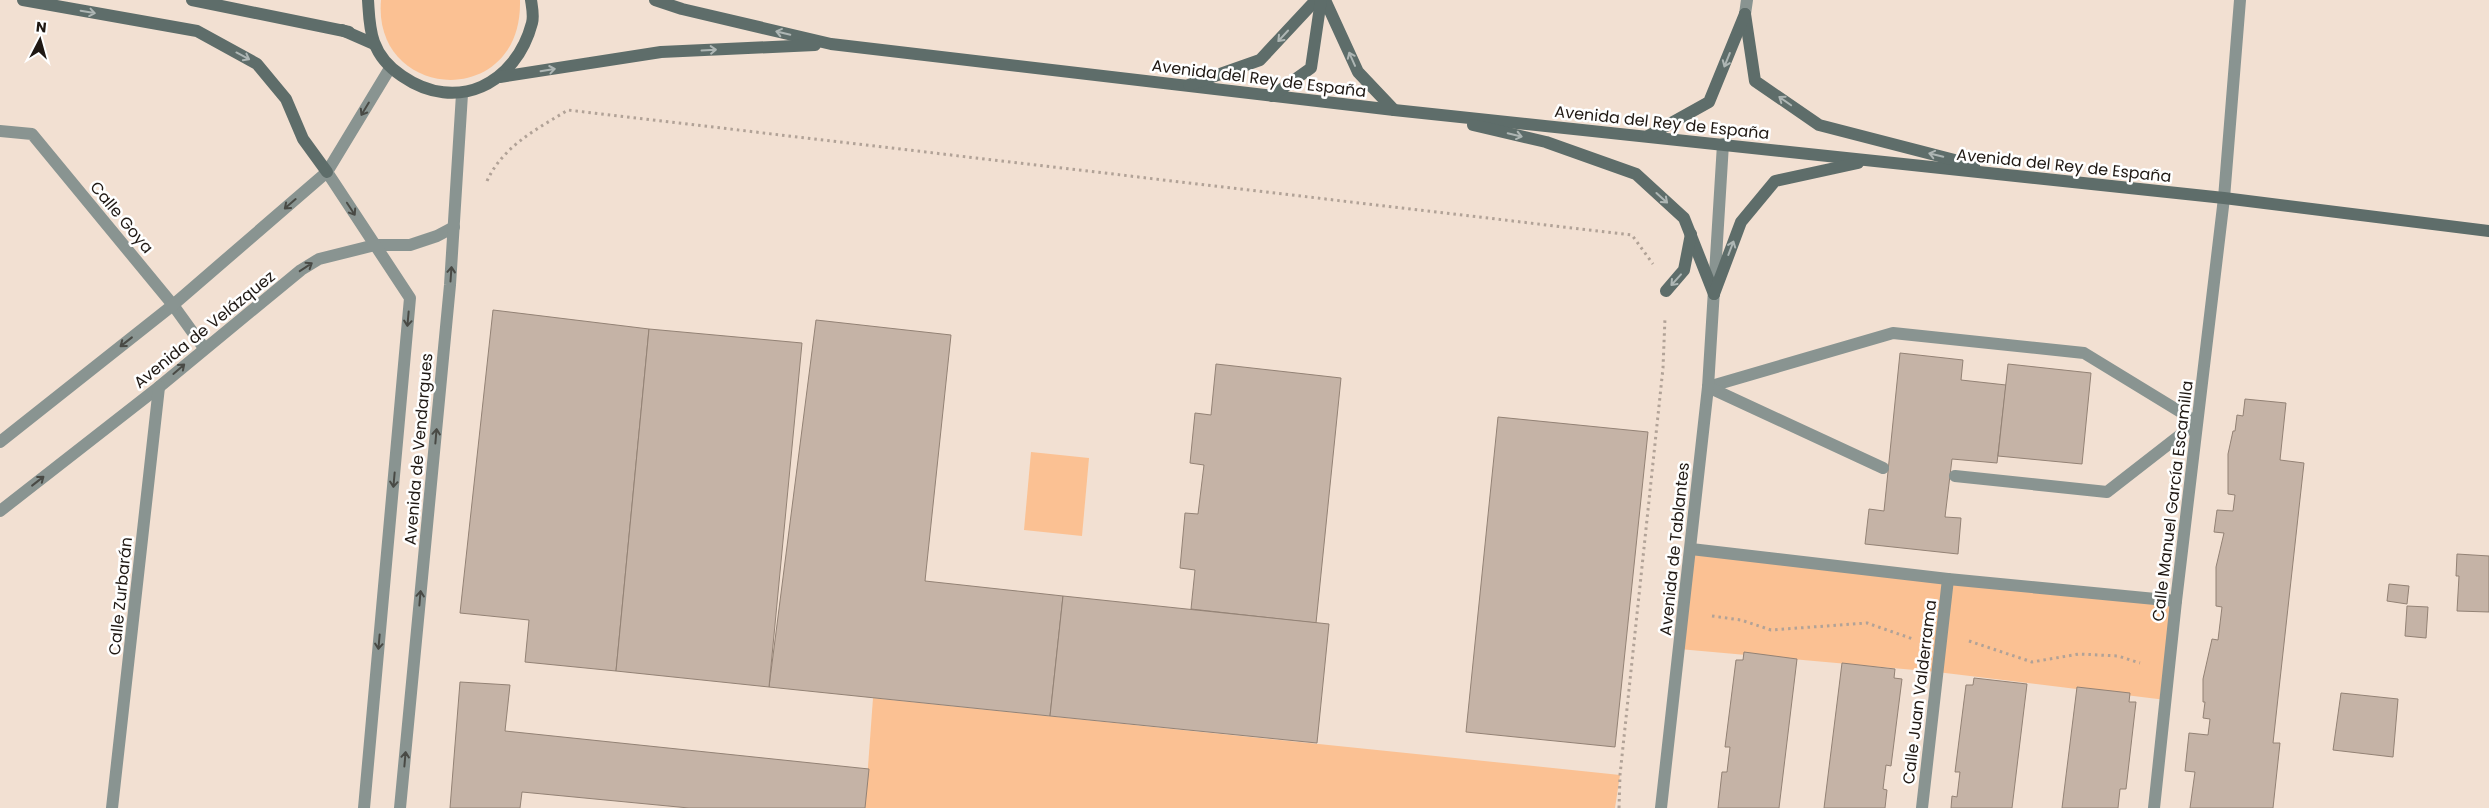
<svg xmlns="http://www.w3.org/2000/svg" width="2489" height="808" viewBox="0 0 2489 808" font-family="Poppins,sans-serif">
<rect width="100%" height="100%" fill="#f2e0d2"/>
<g fill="#fbc193">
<path d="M381,0H520C523,111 372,102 381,0Z"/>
<path d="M1031,452L1089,458L1082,536L1024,530Z"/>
<path d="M1691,549L2176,601L2166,700L1937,672L1679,649Z"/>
<path d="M873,698L1620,775L1615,808H865Z"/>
</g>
<g fill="#c5b3a6" stroke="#938275">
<path d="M493,310L649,329L616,671L525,662L529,620L460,613Z"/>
<path d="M816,320L951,335L925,581L1063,596L1050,716L769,687Z"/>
<path d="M649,329L802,343L769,687L616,671Z"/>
<path d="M1900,353L1963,360L1961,380L2006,385L1997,463L1952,459L1945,517L1961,518L1958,554L1865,544L1869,509L1884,511Z"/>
<path d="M1216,364L1341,378L1316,623L1191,609L1195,570L1180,568L1185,513L1198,514L1204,465L1190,463L1195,413L1211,415Z"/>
<path d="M2008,364L2091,373L2082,464L1998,456Z"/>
<path d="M2245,399L2286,403L2280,460L2304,463L2273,743H2280L2273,808H2190L2195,772L2185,771L2189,733L2208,735L2210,719L2203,718L2205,702H2203V679L2212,639L2218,640L2222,607L2216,606V567L2224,533L2214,532L2217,510L2233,511L2235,495L2228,494V454L2233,431H2235L2237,415L2243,416Z"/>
<path d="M1498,417L1648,432L1615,747L1466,732Z"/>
<path d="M2457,554L2489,556V612L2457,611L2459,576H2456Z"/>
<path d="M2389,584L2409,586L2407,604L2387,601Z"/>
<path d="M1063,596L1329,624L1317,743L1050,716Z"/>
<path d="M2407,606L2428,607L2426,638L2405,636Z"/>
<path d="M1744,652L1797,659L1779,808H1718L1722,772H1727L1730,747H1725L1736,660H1743Z"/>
<path d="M1842,663L1895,669L1894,678L1902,679L1891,766L1886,765L1883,789L1887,790L1885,808H1824Z"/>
<path d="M1974,678L2027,684L2012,808H1951L1952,796L1957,797L1960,772H1955L1966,685H1973Z"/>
<path d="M460,682L510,685L505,731L869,769L865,808H689L522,792L520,808H450Z"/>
<path d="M2077,687L2130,693L2129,702H2136L2126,789H2120L2118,808H2062Z"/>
<path d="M2341,693L2398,699L2393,757L2333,750Z"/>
</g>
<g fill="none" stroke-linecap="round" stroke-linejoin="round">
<g stroke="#b1a297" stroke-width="3" stroke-dasharray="2.5 4" stroke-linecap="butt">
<path d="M487,181C503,146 537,129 568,110L1632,235L1653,264"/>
<path d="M1712,616L1741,620L1771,630L1867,623L1913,639"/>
<path d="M1969,641L2032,662L2079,654L2118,656L2140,663"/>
<path d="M1619,808L1620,775L1663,368L1665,318"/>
</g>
<g stroke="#899491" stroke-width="12">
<path d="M1708,387L1893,333L2084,353L2197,422L2107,492L1955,476"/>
<path d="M1708,387L1883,468"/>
</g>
<g stroke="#899491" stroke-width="12">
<path d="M1745,14L1747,0"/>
<path d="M0,131L32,134L173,305L204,348"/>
<path d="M0,442L173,305L327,172"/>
<path d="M0,511L159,387L301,270L319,259L375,245H410L437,236L454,227"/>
<path d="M1691,549L1948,579L2176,601"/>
<path d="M112,808L159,387"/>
<path d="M1661,808L1708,387L1723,144"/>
<path d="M1922,808L1948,579"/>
<path d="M2154,808L2176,601L2224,198L2240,0"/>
</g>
<g stroke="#899491" stroke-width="12">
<path d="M364,808L410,298L327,172L390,68"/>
<path d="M400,808L450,285L462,94"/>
</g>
<g stroke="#5e6d6a" stroke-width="12">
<path d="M23,0L197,31L257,64L286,99L303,139L327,172"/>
<path d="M192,0L349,32"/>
<path d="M368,0C369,14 369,28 374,42C379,56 390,68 402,76C457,114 516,84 532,23C534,16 532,7 531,0"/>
<path d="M655,0L682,9L831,44L1394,110L2224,198L2489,231"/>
<path d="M1325,0L1358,72L1394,110"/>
<path d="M1745,14L1755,81L1819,125L1974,165"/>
<path d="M342,30L374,44"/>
<path d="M500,77L661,52L815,45"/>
<path d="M1189,85L1260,60L1316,0"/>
<path d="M1272,96L1311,68L1321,0"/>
<path d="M1473,125L1546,142L1636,174L1684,218L1714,294"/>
<path d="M1648,136L1709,102L1745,14"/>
<path d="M1666,291L1684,270L1691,234"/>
<path d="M1714,294L1741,222L1775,181L1858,163"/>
</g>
</g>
<defs><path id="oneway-shaft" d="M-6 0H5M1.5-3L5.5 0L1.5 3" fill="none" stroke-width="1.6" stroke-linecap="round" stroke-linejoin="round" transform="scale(1.25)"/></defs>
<g stroke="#aeb6b4">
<use href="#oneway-shaft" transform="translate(88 12) rotate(10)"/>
<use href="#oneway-shaft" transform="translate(783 33) rotate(-167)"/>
<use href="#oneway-shaft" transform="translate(1283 36) rotate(133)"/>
<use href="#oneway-shaft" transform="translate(709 50) rotate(-3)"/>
<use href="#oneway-shaft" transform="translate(243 56) rotate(28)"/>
<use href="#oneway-shaft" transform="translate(1352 59) rotate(-114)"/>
<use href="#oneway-shaft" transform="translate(1727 60) rotate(112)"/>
<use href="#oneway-shaft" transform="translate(548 70) rotate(-9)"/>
<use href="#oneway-shaft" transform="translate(1785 101) rotate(-145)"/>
<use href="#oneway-shaft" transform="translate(1515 135) rotate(13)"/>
<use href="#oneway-shaft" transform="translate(1936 155) rotate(-166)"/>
<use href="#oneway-shaft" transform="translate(1662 198) rotate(42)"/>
<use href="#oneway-shaft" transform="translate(1731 248) rotate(-69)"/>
<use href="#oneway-shaft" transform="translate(1676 280) rotate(132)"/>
</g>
<g stroke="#494a45">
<use href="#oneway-shaft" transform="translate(365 109) rotate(121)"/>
<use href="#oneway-shaft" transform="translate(290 204) rotate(139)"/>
<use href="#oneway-shaft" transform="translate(351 209) rotate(57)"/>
<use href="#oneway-shaft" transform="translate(306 267) rotate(-33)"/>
<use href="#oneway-shaft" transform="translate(451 274) rotate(-86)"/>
<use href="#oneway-shaft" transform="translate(408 319) rotate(95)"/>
<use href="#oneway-shaft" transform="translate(126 342) rotate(142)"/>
<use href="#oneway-shaft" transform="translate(179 369) rotate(-41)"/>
<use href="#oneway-shaft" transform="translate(436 436) rotate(-85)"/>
<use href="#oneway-shaft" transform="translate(394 480) rotate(95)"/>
<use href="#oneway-shaft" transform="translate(38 481) rotate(-38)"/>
<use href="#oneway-shaft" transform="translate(420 598) rotate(-85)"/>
<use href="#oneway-shaft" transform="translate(379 642) rotate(95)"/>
<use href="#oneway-shaft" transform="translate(405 759) rotate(-85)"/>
</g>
<g text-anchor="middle" stroke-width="5" stroke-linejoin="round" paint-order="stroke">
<g font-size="16" fill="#1f1813" stroke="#fff">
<text transform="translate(1259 78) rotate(7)" y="6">Avenida del Rey de España</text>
<text transform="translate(1662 122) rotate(6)" y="6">Avenida del Rey de España</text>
<text transform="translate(2064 165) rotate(6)" y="6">Avenida del Rey de España</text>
<text transform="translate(122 217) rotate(50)" y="6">Calle Goya</text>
<text transform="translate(204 329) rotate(-39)" y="6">Avenida de Velázquez</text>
<text transform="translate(418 449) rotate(-85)" y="6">Avenida de Vendargues</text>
<text transform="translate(2172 501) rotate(-83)" y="6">Calle Manuel García Escamilla</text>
<text transform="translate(1674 549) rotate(-84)" y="6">Avenida de Tablantes</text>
<text transform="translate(120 596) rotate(-84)" y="6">Calle Zurbarán</text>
<text transform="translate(1919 692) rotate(-83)" y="6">Calle Juan Valderrama</text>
</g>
</g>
<g transform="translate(40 40) rotate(6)" stroke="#ffffff" stroke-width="4" paint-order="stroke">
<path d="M0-4L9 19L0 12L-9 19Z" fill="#1f1813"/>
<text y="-8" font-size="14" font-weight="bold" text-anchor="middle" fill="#1f1813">N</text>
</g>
</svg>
